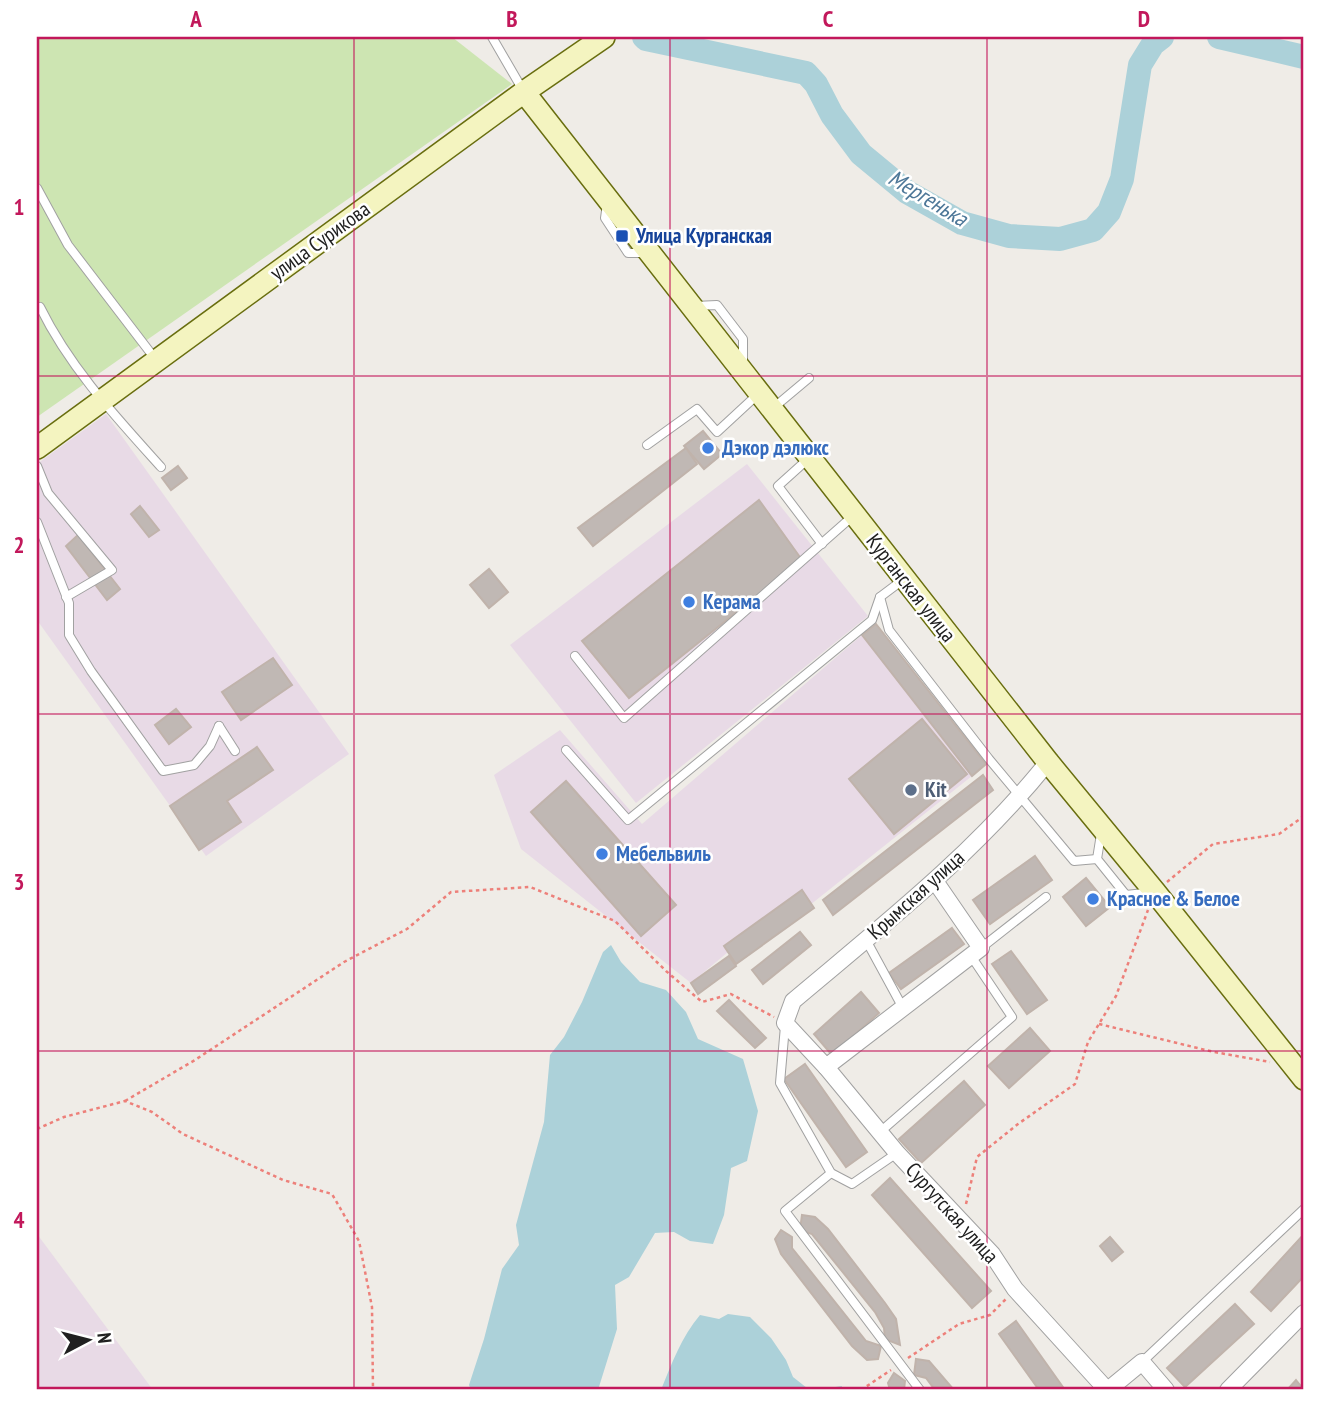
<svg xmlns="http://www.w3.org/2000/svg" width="1341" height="1427" viewBox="0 0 1341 1427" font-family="'PT Sans Narrow',sans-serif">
<rect width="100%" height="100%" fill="#efece7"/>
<g fill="#e8dae6">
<path d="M106,414L349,754L206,856L37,620V464Z"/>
<path d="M747,464L868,616L636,803L510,645Z"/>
<path d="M862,635L972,776L736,964L728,952L691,983L521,849L494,775L560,730L642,824Z"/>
<path d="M37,1234L153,1390H37Z"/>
</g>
<path fill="#cde5b2" d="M37,37H452L512,84L37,417Z"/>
<g fill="#acd1d9">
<path d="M611,945L621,962L640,982L666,990L686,1012L698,1039L743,1059L758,1111L747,1161L731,1168L724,1215L713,1244L690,1241L674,1232L655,1233L629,1277L615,1285L617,1329L598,1390H471L469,1385L484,1339L502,1269L519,1245L516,1225L544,1122L550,1055L564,1037L582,1002L603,952Z"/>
<path d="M728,1314L750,1317L771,1338L786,1360L793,1377L807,1388L822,1389L842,1386L841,1390H661C671,1365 682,1336 700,1315L719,1319Z"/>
</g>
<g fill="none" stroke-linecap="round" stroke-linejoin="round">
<g stroke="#acd1d9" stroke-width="24">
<path d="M644,37L646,39L806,73L816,84L832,115L861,154L907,192L962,223L1009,236L1060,239L1093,230L1109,212L1122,179L1140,65L1153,44L1162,37"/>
<path d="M1219,37L1304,57"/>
</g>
</g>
<g fill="#c0b8b4" stroke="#c0b3ab" stroke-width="2">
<path d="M703,431L722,454L704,469L684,446Z"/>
<path d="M686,448L697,464L593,546L578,528Z"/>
<path d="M178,466L187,478L171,490L162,478Z"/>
<path d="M759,500L802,560L629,698L582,641Z"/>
<path d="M140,506L159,530L149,537L131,514Z"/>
<path d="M78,535L120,589L107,600L66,546Z"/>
<path d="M489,569L508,592L489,608L470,585Z"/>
<path d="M876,624L986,764L972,776L862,635Z"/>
<path d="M273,658L292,685L241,720L222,692Z"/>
<path d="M176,709L191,727L169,744L155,725Z"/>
<path d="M922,719L967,774L894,834L849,779Z"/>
<path d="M257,747L273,770L227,801L241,822L199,850L170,806Z"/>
<path d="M983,775L993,790L833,915L823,900Z"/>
<path d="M566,781L676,905L641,936L531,812Z"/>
<path d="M1035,856L1052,880L990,924L973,900Z"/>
<path d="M1086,878L1110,907L1086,926L1063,897Z"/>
<path d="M802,890L814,908L736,964L724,946Z"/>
<path d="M952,928L964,944L901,989L889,973Z"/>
<path d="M800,932L811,945L763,984L752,970Z"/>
<path d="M1011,951L1047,1000L1027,1014L992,964Z"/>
<path d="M729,956L736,966L698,994L691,983Z"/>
<path d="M861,992L879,1013L832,1055L814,1034Z"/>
<path d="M729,1000L766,1038L755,1048L717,1011Z"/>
<path d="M1030,1028L1050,1051L1009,1088L988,1066Z"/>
<path d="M805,1064L867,1152L846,1167L784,1079Z"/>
<path d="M964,1081L985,1105L921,1163L899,1139Z"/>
<path d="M890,1178L991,1291L972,1308L872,1195Z"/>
<path d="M802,1215L815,1217L828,1229L885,1303L896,1319L900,1345L885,1339L884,1328L875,1312L812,1234L800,1230Z"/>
<path d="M781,1230L792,1237V1248L866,1341L881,1346L878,1359L867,1360L852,1346L781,1254L775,1239Z"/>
<path d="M1304,1234V1276L1271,1311L1251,1292Z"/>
<path d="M1110,1237L1123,1252L1112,1261L1100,1246Z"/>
<path d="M1235,1304L1254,1324L1185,1387L1167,1368Z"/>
<path d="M1016,1321L1065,1390H1039L999,1334Z"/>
<path d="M916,1359L929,1361L954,1390H935L926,1378L914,1375Z"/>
<path d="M894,1373L905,1381L904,1390H890L888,1383Z"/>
<path d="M1296,1380L1304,1390H1287Z"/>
</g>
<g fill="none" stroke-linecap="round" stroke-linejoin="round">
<defs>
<g id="service">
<path d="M492,37L524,92"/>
<path d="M37,188L68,245L156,360"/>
<path d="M607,204L605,218L628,253H647"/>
<path d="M695,306L717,305L743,339V363"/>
<path d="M37,309L40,307C70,368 116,417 161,467"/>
<path d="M772,409L809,378"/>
<path d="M647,445L697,409L717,432L757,395"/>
<path d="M808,459L778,486L822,544"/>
<path d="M37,466L48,493L112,570L66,597"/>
<path d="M37,522L69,603V635L91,671L163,771L194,765L210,746L219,726"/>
<path d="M880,597L889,630L989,759L1074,861L1097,859"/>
<path d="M575,656L624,718L854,515"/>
<path d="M219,726L235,751"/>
<path d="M566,750L628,820L872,620L880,597L904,579"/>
<path d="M1101,834L1097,859L1126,895L1153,892"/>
<path d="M866,940L903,1008"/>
<path d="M981,948L1046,897"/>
<path d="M785,1026L780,1083L831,1173L852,1184L897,1153"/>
<path d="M880,1132L1012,1017L971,956"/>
<path d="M831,1173L785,1211L920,1390"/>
<path d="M1142,1362L1304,1209"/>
</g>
<g id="minor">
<path d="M935,881L981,948L826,1067L785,1023L793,1001C882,926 974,854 1048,762"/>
<path d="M826,1067L897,1153L992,1254L1015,1289L1107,1390"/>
<path d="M1108,1390L1142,1362L1166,1390"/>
<path d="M1228,1390L1304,1313"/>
</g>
<g id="secondary">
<path d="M524,92L1048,762L1155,892L1304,1079"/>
<path d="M37,448L524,92L604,37"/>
</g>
</defs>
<use href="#service" stroke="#a1a1a1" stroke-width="10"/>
<use href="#minor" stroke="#a1a1a1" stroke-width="18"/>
<use href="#secondary" stroke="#696e0f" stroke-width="24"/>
<g stroke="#ed807a" stroke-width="2.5" stroke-dasharray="3.5 3.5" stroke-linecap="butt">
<path d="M1167,882L1213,844L1279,834L1304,816"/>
<path d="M1099,1024L1214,1052L1270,1062"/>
<path d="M125,1101L195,1060L344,962L407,929L451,892L530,887L615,921L666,971L702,1002L731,994L774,1017"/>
<path d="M37,1129L64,1117L125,1101L152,1112L183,1134L283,1180L332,1194L359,1241L372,1307L373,1390"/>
<path d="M966,1204L977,1157L1018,1124L1075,1084L1088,1042L1116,996L1148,910"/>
<path d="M908,1358L959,1324L990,1315L1006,1299"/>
<path d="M861,1390L891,1370"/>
</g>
<use href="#service" stroke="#fff" stroke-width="8"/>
<use href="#minor" stroke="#fff" stroke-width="16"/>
<use href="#secondary" stroke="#f4f4c0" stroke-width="21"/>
</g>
<path fill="none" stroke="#c2185b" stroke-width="2" stroke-opacity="0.55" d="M354,37V1390M670,37V1390M987,37V1390M37,376H1304M37,714H1304M37,1051H1304"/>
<rect fill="#1a4fb4" stroke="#fff" stroke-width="2.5" x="615" y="229" width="14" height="14" rx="3.5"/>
<g fill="#3f7fe0" stroke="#fff" stroke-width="2.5">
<circle cx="708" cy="448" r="7"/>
<circle cx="689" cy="602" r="7"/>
<circle cx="602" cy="854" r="7"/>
<circle cx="1093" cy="899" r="7"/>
</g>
<circle fill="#5c6f8a" stroke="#fff" stroke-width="2.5" cx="911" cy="790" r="7"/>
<g text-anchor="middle" stroke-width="5" stroke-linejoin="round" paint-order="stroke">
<g font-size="21" font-weight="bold" fill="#164399" stroke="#fff" text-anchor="start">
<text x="636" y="243">Улица Курганская</text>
</g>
<g font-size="21" fill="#202020" stroke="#fff">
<text transform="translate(320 241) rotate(-36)" y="7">улица Сурикова</text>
<text transform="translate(911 588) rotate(52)" y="7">Курганская улица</text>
<text transform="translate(916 895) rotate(-42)" y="7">Крымская улица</text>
<text transform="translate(952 1213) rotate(48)" y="7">Сургутская улица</text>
</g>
<g font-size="21" font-weight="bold" fill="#366cbe" stroke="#fff" text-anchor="start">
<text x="722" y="455">Дэкор дэлюкс</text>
<text x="703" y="609">Керама</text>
<text x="616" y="861">Мебельвиль</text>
<text x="1107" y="906">Красное &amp; Белое</text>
</g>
<g font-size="21" font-weight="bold" fill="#4e5e75" stroke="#fff" text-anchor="start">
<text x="925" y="797">Kit</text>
</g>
<g font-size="23" font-style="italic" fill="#4d7798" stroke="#fff">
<text transform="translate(928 198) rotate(31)" y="8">Мергенька</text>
</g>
</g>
<rect width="1341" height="1427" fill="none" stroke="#ffffff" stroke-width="77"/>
<g transform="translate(88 1340) rotate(83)" stroke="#ffffff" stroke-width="5" paint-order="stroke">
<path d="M0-5L12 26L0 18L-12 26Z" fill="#202020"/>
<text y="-10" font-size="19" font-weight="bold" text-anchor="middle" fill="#202020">N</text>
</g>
<rect x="38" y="38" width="1264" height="1350" fill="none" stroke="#c2185b" stroke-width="2.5"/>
<g font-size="23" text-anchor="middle" font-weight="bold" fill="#c2185b">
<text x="196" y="27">A</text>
<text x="512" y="27">B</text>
<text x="828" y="27">C</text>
<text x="1144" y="27">D</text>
<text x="19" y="215">1</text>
<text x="19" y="553">2</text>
<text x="19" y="890">3</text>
<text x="19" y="1228">4</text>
</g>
</svg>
